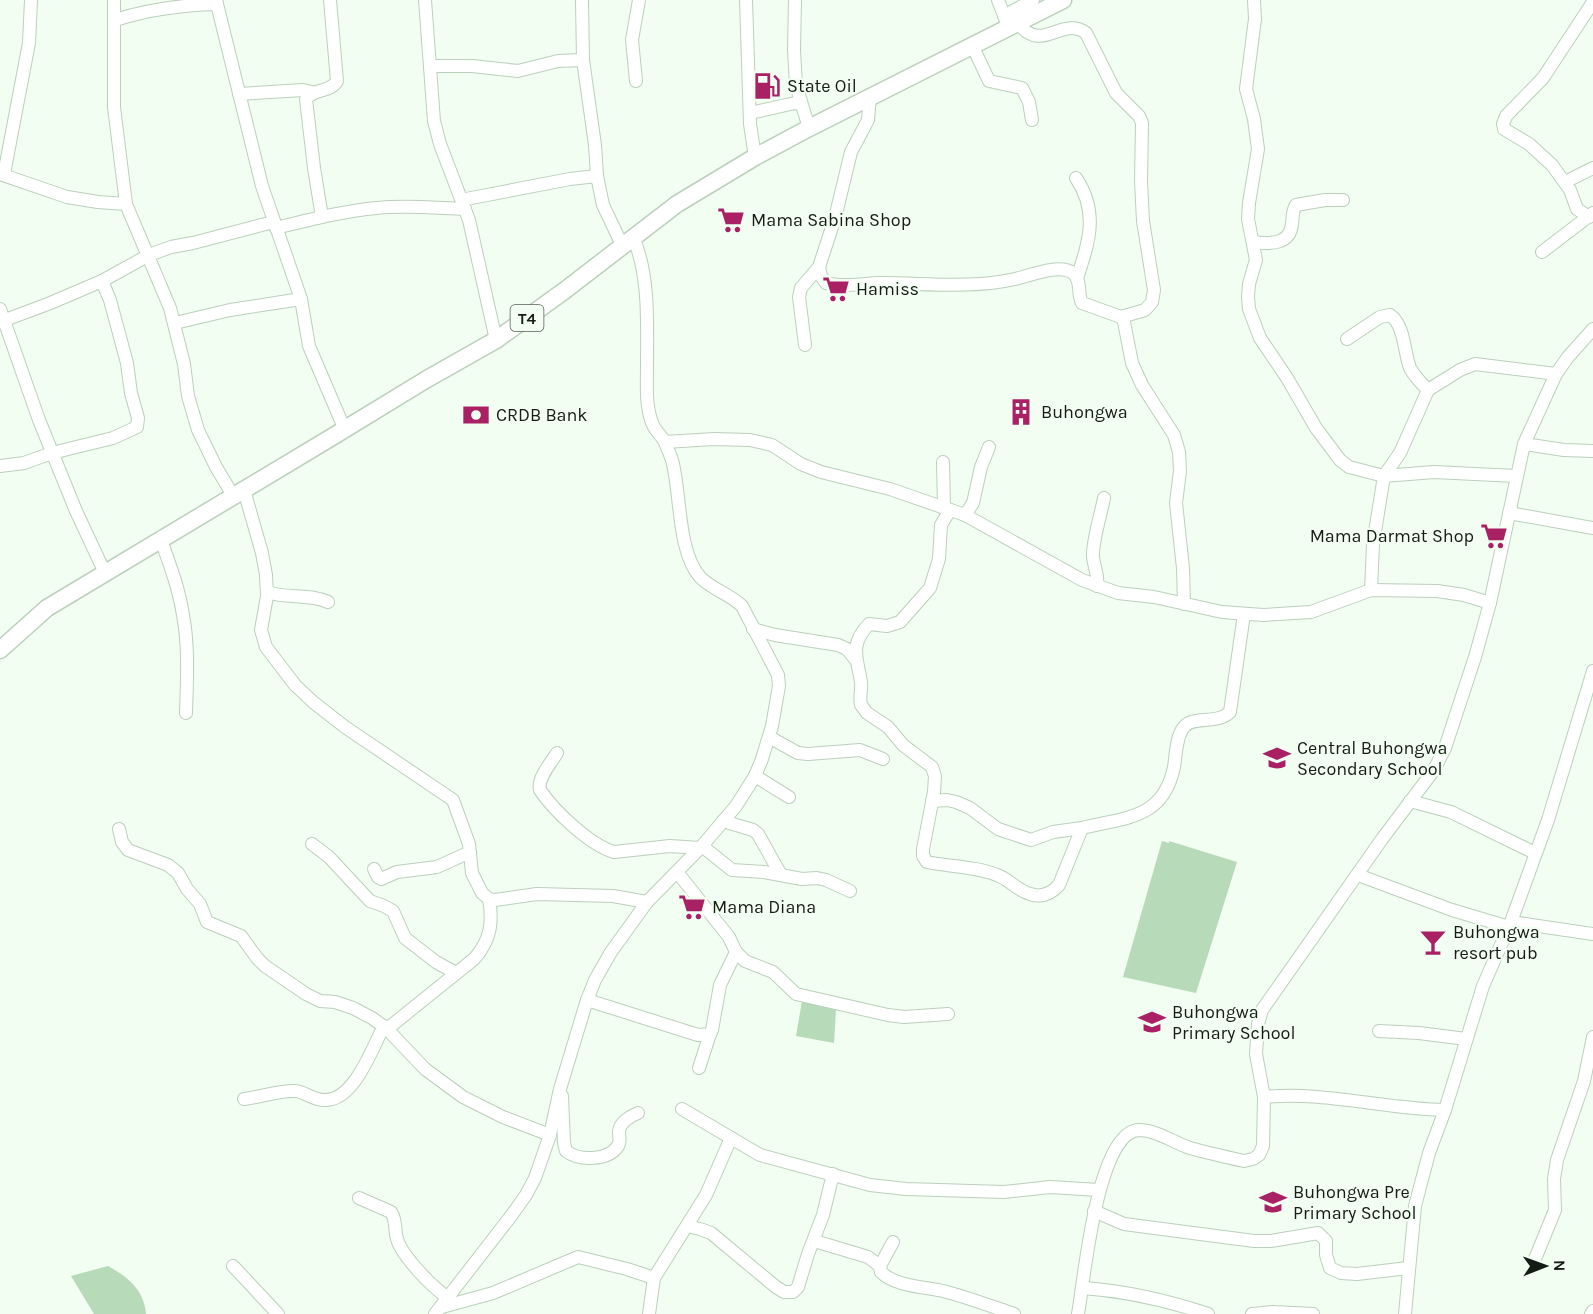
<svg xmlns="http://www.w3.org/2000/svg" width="1593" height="1314" viewBox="0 0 1593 1314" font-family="Karla,sans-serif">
<rect width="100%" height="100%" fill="#f1fef1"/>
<g fill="#b7dab8">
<path d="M1162,841L1169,843V841L1237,862L1196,993L1123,977Z"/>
<path d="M802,1001L836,1009L834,1043L796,1036Z"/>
<path d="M108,1266C128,1277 144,1290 146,1314H94L71,1276Z"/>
</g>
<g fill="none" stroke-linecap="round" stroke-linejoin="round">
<defs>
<g id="minor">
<path d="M114,0V107L126,204L170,308L184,364L188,396L198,430L216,467L234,497"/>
<path d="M216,0L262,186L301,299L309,346L345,430"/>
<path d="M425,0L434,121L440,144L469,220L496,340"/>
<path d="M582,0L583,60L595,145L597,176L603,205L622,245"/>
<path d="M746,0L750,124L755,157"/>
<path d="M795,0L794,50L796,85L809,128"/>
<path d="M998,0L1007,23"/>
<path d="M1254,0L1255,19L1246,89L1254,119L1258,149L1249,203L1248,219L1256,260L1249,284L1248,297L1249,309L1260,338L1287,378L1316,428L1340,460L1349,467L1384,476L1434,472L1516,476"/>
<path d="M1004,16L1033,0"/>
<path d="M115,20C149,9 181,5 217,4"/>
<path d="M1018,23C1042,55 1061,15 1086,33L1116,93L1139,116L1142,123L1141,181L1143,221L1154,290L1152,302L1145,310L1121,317"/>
<path d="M972,45L989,81L1022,88L1029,102L1032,120"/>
<path d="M430,66H472L518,71L558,61L583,60"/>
<path d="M636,81L632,40L639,0"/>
<path d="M239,94L303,90L312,92L310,94"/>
<path d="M870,96L868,120L851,152L835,218L819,267L821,276L826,283C844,288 863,283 881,283C926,283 971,289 1015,279C1029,276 1059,263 1073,273C1082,280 1077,294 1082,303L1121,317L1124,322L1132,363L1142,385L1174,435L1179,452L1180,471L1176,503L1183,568L1184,604"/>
<path d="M755,112L795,103L801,104"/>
<path d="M0,174L67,197L98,202L126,204"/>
<path d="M4,174L29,43L31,0"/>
<path d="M1076,178C1099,212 1089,242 1077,278"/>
<path d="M1565,182L1593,168"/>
<path d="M466,199L570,179L597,176"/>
<path d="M322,217L314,168L306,99C314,88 330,93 337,81L330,0"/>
<path d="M1589,217L1577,209L1570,190L1552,165L1529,144L1504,129L1503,124L1506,116L1543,78L1593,2"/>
<path d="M276,228C309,220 343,211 377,208C406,205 436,208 465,209"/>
<path d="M633,237C650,276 647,325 647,367C647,386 645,409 654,427C657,432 662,437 665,442L714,439L750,440L772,445L801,464L821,472L890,489L965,515L1082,580L1118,593L1154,597L1222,612L1263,615L1311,612L1371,590L1437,591L1464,595L1490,603"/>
<path d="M1253,242C1270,244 1290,245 1292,224C1293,217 1292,211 1296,205L1325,200H1343"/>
<path d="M1542,252L1593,213"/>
<path d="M0,309L39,420L76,511L105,573"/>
<path d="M5,320L48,304L102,281L149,255L171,247L193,243L273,222"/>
<path d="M175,323L230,310L301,299"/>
<path d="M1347,339L1380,317L1390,315C1405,325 1404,353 1410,368C1414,376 1422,384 1428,390"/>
<path d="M805,345L799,297L801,288L819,267"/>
<path d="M1524,444L1564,450L1593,451"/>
<path d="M943,462L944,508"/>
<path d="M0,466L24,463L52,453L113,438L137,427L138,418L131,393L127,363L110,300L102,281"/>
<path d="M244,490L262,553L266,575L267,596L261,630L266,647L295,685L313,702L345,727L453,800L469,844L472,873L482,893L489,899L495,900L537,894L613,896L647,902"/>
<path d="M950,510L941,525L939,559L930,588L900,622L887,626L869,624C849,645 857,657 861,682C862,690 859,697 861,705L867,713L888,727L903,745L932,767L935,776L934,792L923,849V856L927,862C950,867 975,866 997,875C1009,879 1018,891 1030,894C1042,898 1051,894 1059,885L1082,828C1125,817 1163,820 1174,767C1176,755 1176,736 1184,727C1193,715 1217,725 1230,712L1244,614"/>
<path d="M1509,513L1593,528"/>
<path d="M965,515L973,503L981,467L989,447"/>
<path d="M161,540C170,565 179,589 183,615C189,647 187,681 186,713"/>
<path d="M1097,586C1099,575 1094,568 1093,557C1092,542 1101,514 1104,498"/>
<path d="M1371,590L1373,544L1384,476L1400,453L1428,390L1460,370L1475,364L1556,374"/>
<path d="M267,592C287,599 308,593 328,602"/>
<path d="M753,629L775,635L838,645L847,649L855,659"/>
<path d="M769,737L798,753L808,754L860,750L883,759"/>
<path d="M557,753C551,763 537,778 540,790C554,811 590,845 614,852L670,846L700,848"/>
<path d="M755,776L789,797"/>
<path d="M932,801L947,800L956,802L970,808L998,829L1031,840L1053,832L1082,828"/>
<path d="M1410,801L1451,812L1535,853"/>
<path d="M723,821L753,830L758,834L781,875"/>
<path d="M119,829L122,842L128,850L168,865L178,873L187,889L200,904L207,922L241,936L257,958L265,966L306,994L320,1001L335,1002L353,1008L372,1018L387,1029L425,1069L463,1097L503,1117L550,1135"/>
<path d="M312,844L329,857L370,901L384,906L393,911L405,938L436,962L456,973"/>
<path d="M702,846L732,870L764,872L802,879L817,878L826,880L850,891"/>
<path d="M374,869L378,877L381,879L397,872L437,867L470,852"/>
<path d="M677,872L729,937L736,952L745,961L773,972L796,994L888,1015L904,1017L948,1014"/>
<path d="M1358,875L1452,910L1509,927"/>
<path d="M1511,922L1593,934"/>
<path d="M587,1000L698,1035L710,1034L712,1030L720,985L736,952"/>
<path d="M387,1029L474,959C491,940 493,922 489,899"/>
<path d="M1379,1031L1419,1033L1466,1039"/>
<path d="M699,1068L710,1034"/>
<path d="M562,1096L564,1143L566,1151C579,1161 608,1161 618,1146C621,1141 619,1137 619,1132C619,1123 630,1116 638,1113"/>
<path d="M1264,1097C1325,1091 1384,1109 1445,1110"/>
<path d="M244,1099C260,1097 281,1090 295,1091C304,1091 314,1101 326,1100C355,1099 372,1048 384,1026"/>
<path d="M682,1109L760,1155L870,1185L906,1189L1004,1192L1050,1187L1099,1190"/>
<path d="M359,1198L391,1212C397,1221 394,1229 397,1239C402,1256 432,1287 447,1297"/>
<path d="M1094,1211L1124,1224L1254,1241H1271L1318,1233L1326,1241V1255L1330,1268L1341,1273L1357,1274L1408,1268"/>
<path d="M687,1226L700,1229L711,1233L776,1287L784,1292H793L798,1287L808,1254L823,1215L833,1174"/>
<path d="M818,1242L868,1257L880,1266"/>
<path d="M893,1242L880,1266L881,1272C894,1286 925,1287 943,1291C967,1297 990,1306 1014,1314"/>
<path d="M1535,1259L1555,1210L1554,1179L1557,1160L1584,1081L1593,1037"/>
<path d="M233,1266L278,1314"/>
<path d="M1083,1288C1126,1291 1166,1300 1208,1314"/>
<path d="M442,1307L493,1293L578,1257L627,1269L654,1278"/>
<path d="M435,1314L511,1216L526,1195L535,1178L550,1135L560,1089L587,1000L595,980L611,952L647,902L702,846L736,806L755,776L762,759L772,726L779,686L778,675L742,606C730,594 711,589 700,577C677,551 681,492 672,460C670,454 667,448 665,442"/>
<path d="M649,1314L654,1278L706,1195L731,1138"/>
<path d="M1078,1314C1084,1281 1097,1131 1139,1130C1157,1130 1174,1143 1190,1148C1208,1153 1226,1157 1244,1161L1253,1159L1259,1155L1263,1146L1264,1097L1256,1054L1258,1024L1262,1010L1382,839L1434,770L1445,748L1475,657L1490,603L1524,444L1556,374L1568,357L1593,329"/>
<path d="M1252,1314L1273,1312L1313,1314"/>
<path d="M1405,1314L1415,1206L1429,1153L1445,1110L1483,986L1511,922L1548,820L1593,671"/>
<path d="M1591,1314L1593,1311"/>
</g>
<path id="highway" d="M0,650L47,608L332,437L427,379L496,340L564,291L677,204L755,157L809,128L1063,0"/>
</defs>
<use href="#minor" stroke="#bbd0bb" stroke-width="14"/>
<use href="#highway" stroke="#bbd0bb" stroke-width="19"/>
<use href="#minor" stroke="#fff" stroke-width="12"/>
<use href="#highway" stroke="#fff" stroke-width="16"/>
</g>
<defs>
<symbol id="fuel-bare" viewBox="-9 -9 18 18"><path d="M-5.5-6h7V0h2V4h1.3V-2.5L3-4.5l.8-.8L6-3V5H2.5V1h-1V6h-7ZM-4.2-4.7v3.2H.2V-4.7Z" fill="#a92065" stroke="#f1fef1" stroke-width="2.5" paint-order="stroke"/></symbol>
<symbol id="supermarket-bare" viewBox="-9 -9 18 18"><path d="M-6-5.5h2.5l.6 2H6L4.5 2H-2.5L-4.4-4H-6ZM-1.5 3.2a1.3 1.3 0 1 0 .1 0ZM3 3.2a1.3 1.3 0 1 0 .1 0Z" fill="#a92065" stroke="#f1fef1" stroke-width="2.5" paint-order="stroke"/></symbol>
<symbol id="building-bare" viewBox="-9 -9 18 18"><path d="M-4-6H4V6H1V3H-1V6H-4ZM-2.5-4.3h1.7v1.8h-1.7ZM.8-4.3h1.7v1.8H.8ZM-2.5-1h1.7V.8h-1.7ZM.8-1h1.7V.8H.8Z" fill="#a92065" stroke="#f1fef1" stroke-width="2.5" paint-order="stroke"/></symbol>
<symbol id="bank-bare" viewBox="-9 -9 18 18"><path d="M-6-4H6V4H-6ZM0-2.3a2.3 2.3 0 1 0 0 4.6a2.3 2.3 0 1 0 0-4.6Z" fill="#a92065" stroke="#f1fef1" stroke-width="2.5" paint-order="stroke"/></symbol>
<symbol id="school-bare" viewBox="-9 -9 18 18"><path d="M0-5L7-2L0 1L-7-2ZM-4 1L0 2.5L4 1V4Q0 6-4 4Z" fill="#a92065" stroke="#f1fef1" stroke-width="2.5" paint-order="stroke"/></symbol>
<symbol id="bar-bare" viewBox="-9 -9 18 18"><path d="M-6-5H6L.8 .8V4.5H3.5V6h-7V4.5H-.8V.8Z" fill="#a92065" stroke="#f1fef1" stroke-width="2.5" paint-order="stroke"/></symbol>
</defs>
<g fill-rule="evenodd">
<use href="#fuel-bare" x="748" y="67" width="38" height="38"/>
<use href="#supermarket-bare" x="712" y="201" width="38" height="38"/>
<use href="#supermarket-bare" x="817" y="270" width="38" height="38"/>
<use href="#building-bare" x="1002" y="393" width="38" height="38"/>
<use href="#bank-bare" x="457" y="396" width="38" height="38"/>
<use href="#supermarket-bare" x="1475" y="517" width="38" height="38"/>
<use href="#school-bare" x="1258" y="739" width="38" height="38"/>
<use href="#supermarket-bare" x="673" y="888" width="38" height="38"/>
<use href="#bar-bare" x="1414" y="923" width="38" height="38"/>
<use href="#school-bare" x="1133" y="1003" width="38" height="38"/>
<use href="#school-bare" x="1254" y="1183" width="38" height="38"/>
</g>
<g text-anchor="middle" stroke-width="4.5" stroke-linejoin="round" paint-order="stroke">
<rect fill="#f1fef1" stroke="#576057" stroke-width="1.5" x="510.5" y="305" width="33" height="26" rx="4.5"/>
<g font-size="16" font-weight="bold" fill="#151c15">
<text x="527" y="324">T4</text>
</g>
<g font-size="18" fill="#151c15" stroke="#f1fef1" text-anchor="start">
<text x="787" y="92">State Oil</text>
<text x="751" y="226">Mama Sabina Shop</text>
<text x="856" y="295">Hamiss</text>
<text x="1041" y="418">Buhongwa</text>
<text x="496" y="421">CRDB Bank</text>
<text x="1474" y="542" text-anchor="end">Mama Darmat Shop</text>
<text x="1297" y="754">Central Buhongwa<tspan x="1297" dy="21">Secondary School</tspan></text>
<text x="712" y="913">Mama Diana</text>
<text x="1453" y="938">Buhongwa<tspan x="1453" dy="21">resort pub</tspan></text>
<text x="1172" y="1018">Buhongwa<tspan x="1172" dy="21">Primary School</tspan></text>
<text x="1293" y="1198">Buhongwa Pre<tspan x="1293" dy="21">Primary School</tspan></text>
</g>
</g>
<g transform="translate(1545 1266) rotate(89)" stroke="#f1fef1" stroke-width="4.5" paint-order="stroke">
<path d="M0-4.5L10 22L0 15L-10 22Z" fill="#151c15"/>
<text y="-9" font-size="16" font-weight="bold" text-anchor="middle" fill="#151c15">N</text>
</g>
</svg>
